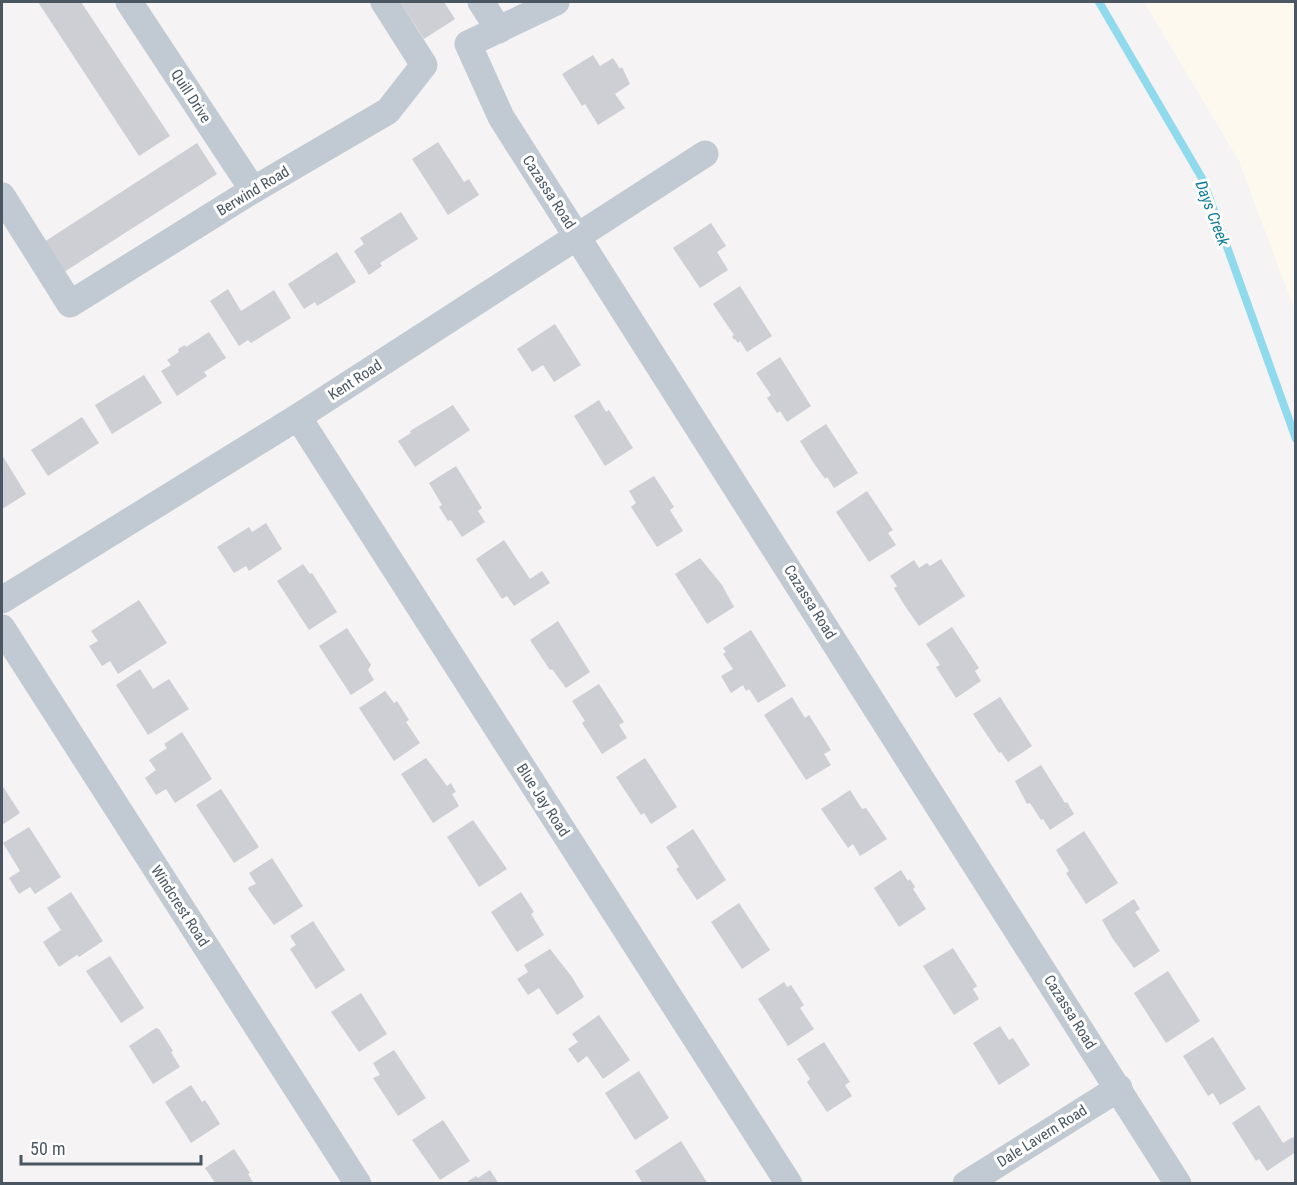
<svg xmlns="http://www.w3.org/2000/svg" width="1297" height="1185" viewBox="0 0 1297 1185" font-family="'Roboto Condensed',sans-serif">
<rect width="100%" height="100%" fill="#f5f3f3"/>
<path fill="#fdf9ef" d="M1144,2H1295V311L1239,161Z"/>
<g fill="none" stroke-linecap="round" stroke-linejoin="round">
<path stroke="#90daee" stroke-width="8" d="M1099,2L1203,180L1296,439"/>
</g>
<g fill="#cdcfd5">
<path d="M38,2H81L170,136L139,156Z"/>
<path d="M400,2H444L455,19L424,39Z"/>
<path d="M593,55L600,66L613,58L620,69L622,67L630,84L615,94L625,108L598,125L585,104L582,106L562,74Z"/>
<path d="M438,142L464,182L469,179L479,195L448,215L412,159Z"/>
<path d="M197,143L217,174L61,274L41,244Z"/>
<path d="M401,212L418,239L380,263L382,266L369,275L354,251L364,244L360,238Z"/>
<path d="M711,223L726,246L717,252L728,270L700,288L673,248Z"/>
<path d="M337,252L356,282L317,306L315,302L304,309L288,284Z"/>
<path d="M740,286L772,336L747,352L740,341L738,343L735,339L734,340L732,336L734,335L713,304Z"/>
<path d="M228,289L241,311L274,290L291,318L251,343L248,340L239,346L210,301Z"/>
<path d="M555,324L581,365L554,382L543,365L532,372L517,349Z"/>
<path d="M209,332L226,358L204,372L207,376L177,396L161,371L171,365L167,360L179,352L178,349L185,345L186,347Z"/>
<path d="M780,357L811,406L787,422L780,411L777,413L767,398L771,395L756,373Z"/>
<path d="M144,375L162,403L112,434L95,405Z"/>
<path d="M599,400L606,412L609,410L633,448L605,466L574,416Z"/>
<path d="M453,405L470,430L415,467L398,441L411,433L410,431Z"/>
<path d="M82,417L99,443L48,476L31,450Z"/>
<path d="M826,424L858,473L834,488L827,477L825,479L813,462L800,441Z"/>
<path d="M2,455L26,494L2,509Z"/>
<path d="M456,466L482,508L478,511L485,522L462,537L451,520L448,521L439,507L442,505L429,483Z"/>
<path d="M654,476L674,507L670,510L683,531L657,547L631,507L636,503L629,491Z"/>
<path d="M867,491L893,530L888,533L896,545L869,562L836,512Z"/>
<path d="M266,523L282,549L249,571L246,566L234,573L217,547L249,527L252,532Z"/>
<path d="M504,540L530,579L542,571L550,583L514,606L507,596L502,599L476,559Z"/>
<path d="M700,558L722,585L734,607L707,624L675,574Z"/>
<path d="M941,559L965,596L919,626L905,606L894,588L897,586L890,576L914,560L919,568L927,563L930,566Z"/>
<path d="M303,564L310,574L312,573L337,612L309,630L277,581Z"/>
<path d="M139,600L167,643L118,674L110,661L102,666L89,646L98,641L91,631Z"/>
<path d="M558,621L590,672L566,688L552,669L550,670L530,640Z"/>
<path d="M952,627L979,668L975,671L981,681L956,698L936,667L940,665L926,644Z"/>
<path d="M347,628L371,665L368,670L374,680L351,695L319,646Z"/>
<path d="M751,630L786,686L758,703L749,689L746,691L743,685L731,693L721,676L733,669L723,654L726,652L723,648Z"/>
<path d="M140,669L153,689L169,679L189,709L148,735L116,685Z"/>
<path d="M599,684L624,722L619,725L627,738L602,754L582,723L585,721L572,701Z"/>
<path d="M385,691L394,703L397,701L409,720L406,722L420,743L394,761L359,708Z"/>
<path d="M792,697L805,718L809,715L831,750L824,754L831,765L806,780L764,715Z"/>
<path d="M1000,697L1032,746L1008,762L1001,752L999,753L973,714Z"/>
<path d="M182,732L212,779L175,803L166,789L156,795L145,778L156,770L149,760L167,748L164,744Z"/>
<path d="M426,758L447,786L451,783L456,792L452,794L459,806L433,823L401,774Z"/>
<path d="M645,758L677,807L651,824L644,813L641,815L616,777Z"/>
<path d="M1041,765L1065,803L1067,802L1074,814L1050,830L1043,819L1041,820L1030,803L1027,804L1015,781Z"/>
<path d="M2,785L20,813L2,825Z"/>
<path d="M221,789L259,847L234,863L196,805Z"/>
<path d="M850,790L862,809L866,808L887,839L860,856L853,844L848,848L821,809Z"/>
<path d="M473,820L507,869L479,887L447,837Z"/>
<path d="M29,827L61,877L35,894L30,887L19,894L9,878L20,871L3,843Z"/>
<path d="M693,829L726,880L697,900L676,869L679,867L666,847Z"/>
<path d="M1084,831L1118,883L1086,904L1066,873L1069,871L1056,850Z"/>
<path d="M272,858L303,906L274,925L248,889L249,887L256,884L249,873Z"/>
<path d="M901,870L908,881L910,879L915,887L913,889L926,909L899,927L874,888Z"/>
<path d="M71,892L103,941L79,957L77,955L59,967L43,942L61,930L47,908Z"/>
<path d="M521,892L534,912L531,914L544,935L517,952L491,912Z"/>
<path d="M1134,899L1140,909L1135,912L1160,951L1134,968L1113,939L1102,920Z"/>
<path d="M739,903L770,950L742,969L711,922Z"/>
<path d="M313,921L345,970L316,989L290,949L296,945L290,936Z"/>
<path d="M953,948L977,986L973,989L979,999L954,1015L923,966Z"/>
<path d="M550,949L572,977L584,997L557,1015L539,988L528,995L517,979L528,972L524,965Z"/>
<path d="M110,956L144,1008L121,1023L86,971Z"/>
<path d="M1168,971L1200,1021L1166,1043L1134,993Z"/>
<path d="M784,982L787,987L791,985L804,1005L800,1008L814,1029L788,1046L758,999Z"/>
<path d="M361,993L387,1034L359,1052L331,1012Z"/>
<path d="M599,1015L630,1060L603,1079L587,1056L578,1063L568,1049L578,1042L572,1034Z"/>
<path d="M1000,1026L1009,1040L1013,1038L1030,1065L999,1085L973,1043Z"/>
<path d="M156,1028L159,1029L173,1051L171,1052L180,1067L153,1084L129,1046Z"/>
<path d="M1213,1037L1246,1089L1220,1105L1213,1093L1208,1096L1183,1056Z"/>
<path d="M824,1042L850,1082L845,1085L852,1096L827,1112L807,1082L810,1079L797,1059Z"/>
<path d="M394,1050L426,1098L398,1116L373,1078L380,1075L373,1063Z"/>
<path d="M639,1071L669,1118L635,1140L605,1093Z"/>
<path d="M191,1085L202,1102L205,1100L220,1124L191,1143L165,1102Z"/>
<path d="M1259,1105L1283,1143L1293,1137L1296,1140V1152L1267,1171L1259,1159L1256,1161L1232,1123Z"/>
<path d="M443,1120L470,1161L440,1180L412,1140Z"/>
<path d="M681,1141L708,1184H643L635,1171Z"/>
<path d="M234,1149L250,1173L248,1174L254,1184H216L205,1168Z"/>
<path d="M490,1170L499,1184H464L476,1176L478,1178Z"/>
</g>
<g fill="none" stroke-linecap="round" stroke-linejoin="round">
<g stroke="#c1cad2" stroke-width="27">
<path d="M129,2L253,190"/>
<path d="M481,2L499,30"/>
<path d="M556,2L468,44L501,117L1178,1184"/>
<path d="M2,196L70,304L253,190L388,111L424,65L384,2"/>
<path d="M298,417L789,1184"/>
<path d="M2,600L298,417L705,154"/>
<path d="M2,628L358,1184"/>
<path d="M966,1184L1119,1088"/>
</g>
</g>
<g text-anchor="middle" stroke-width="6" stroke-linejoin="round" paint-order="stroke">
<g font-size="15" fill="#4a5661" stroke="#fff">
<text transform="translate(191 96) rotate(57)" y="5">Quill Drive</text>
<text transform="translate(253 191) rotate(-31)" y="5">Berwind Road</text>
<text transform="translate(549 192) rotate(57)" y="5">Cazassa Road</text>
<text transform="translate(355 380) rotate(-33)" y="5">Kent Road</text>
<text transform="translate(810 602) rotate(58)" y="5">Cazassa Road</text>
<text transform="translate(543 800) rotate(57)" y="5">Blue Jay Road</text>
<text transform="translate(180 906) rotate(57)" y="5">Windcrest Road</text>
<text transform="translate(1070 1012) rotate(58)" y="5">Cazassa Road</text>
<text transform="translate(1042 1136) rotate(-32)" y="5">Dale Lavern Road</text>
</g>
<g font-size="16" font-style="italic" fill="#0c7c9b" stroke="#fff">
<text transform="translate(1213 213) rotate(69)" y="6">Days Creek</text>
</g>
</g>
<rect width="1297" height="1185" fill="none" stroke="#4a5661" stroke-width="6"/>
<path d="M21 1155v9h180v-9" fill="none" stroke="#4a5661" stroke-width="3"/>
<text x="30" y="1155" font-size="18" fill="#4a5661" stroke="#ffffff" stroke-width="4.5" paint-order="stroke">50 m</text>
</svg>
